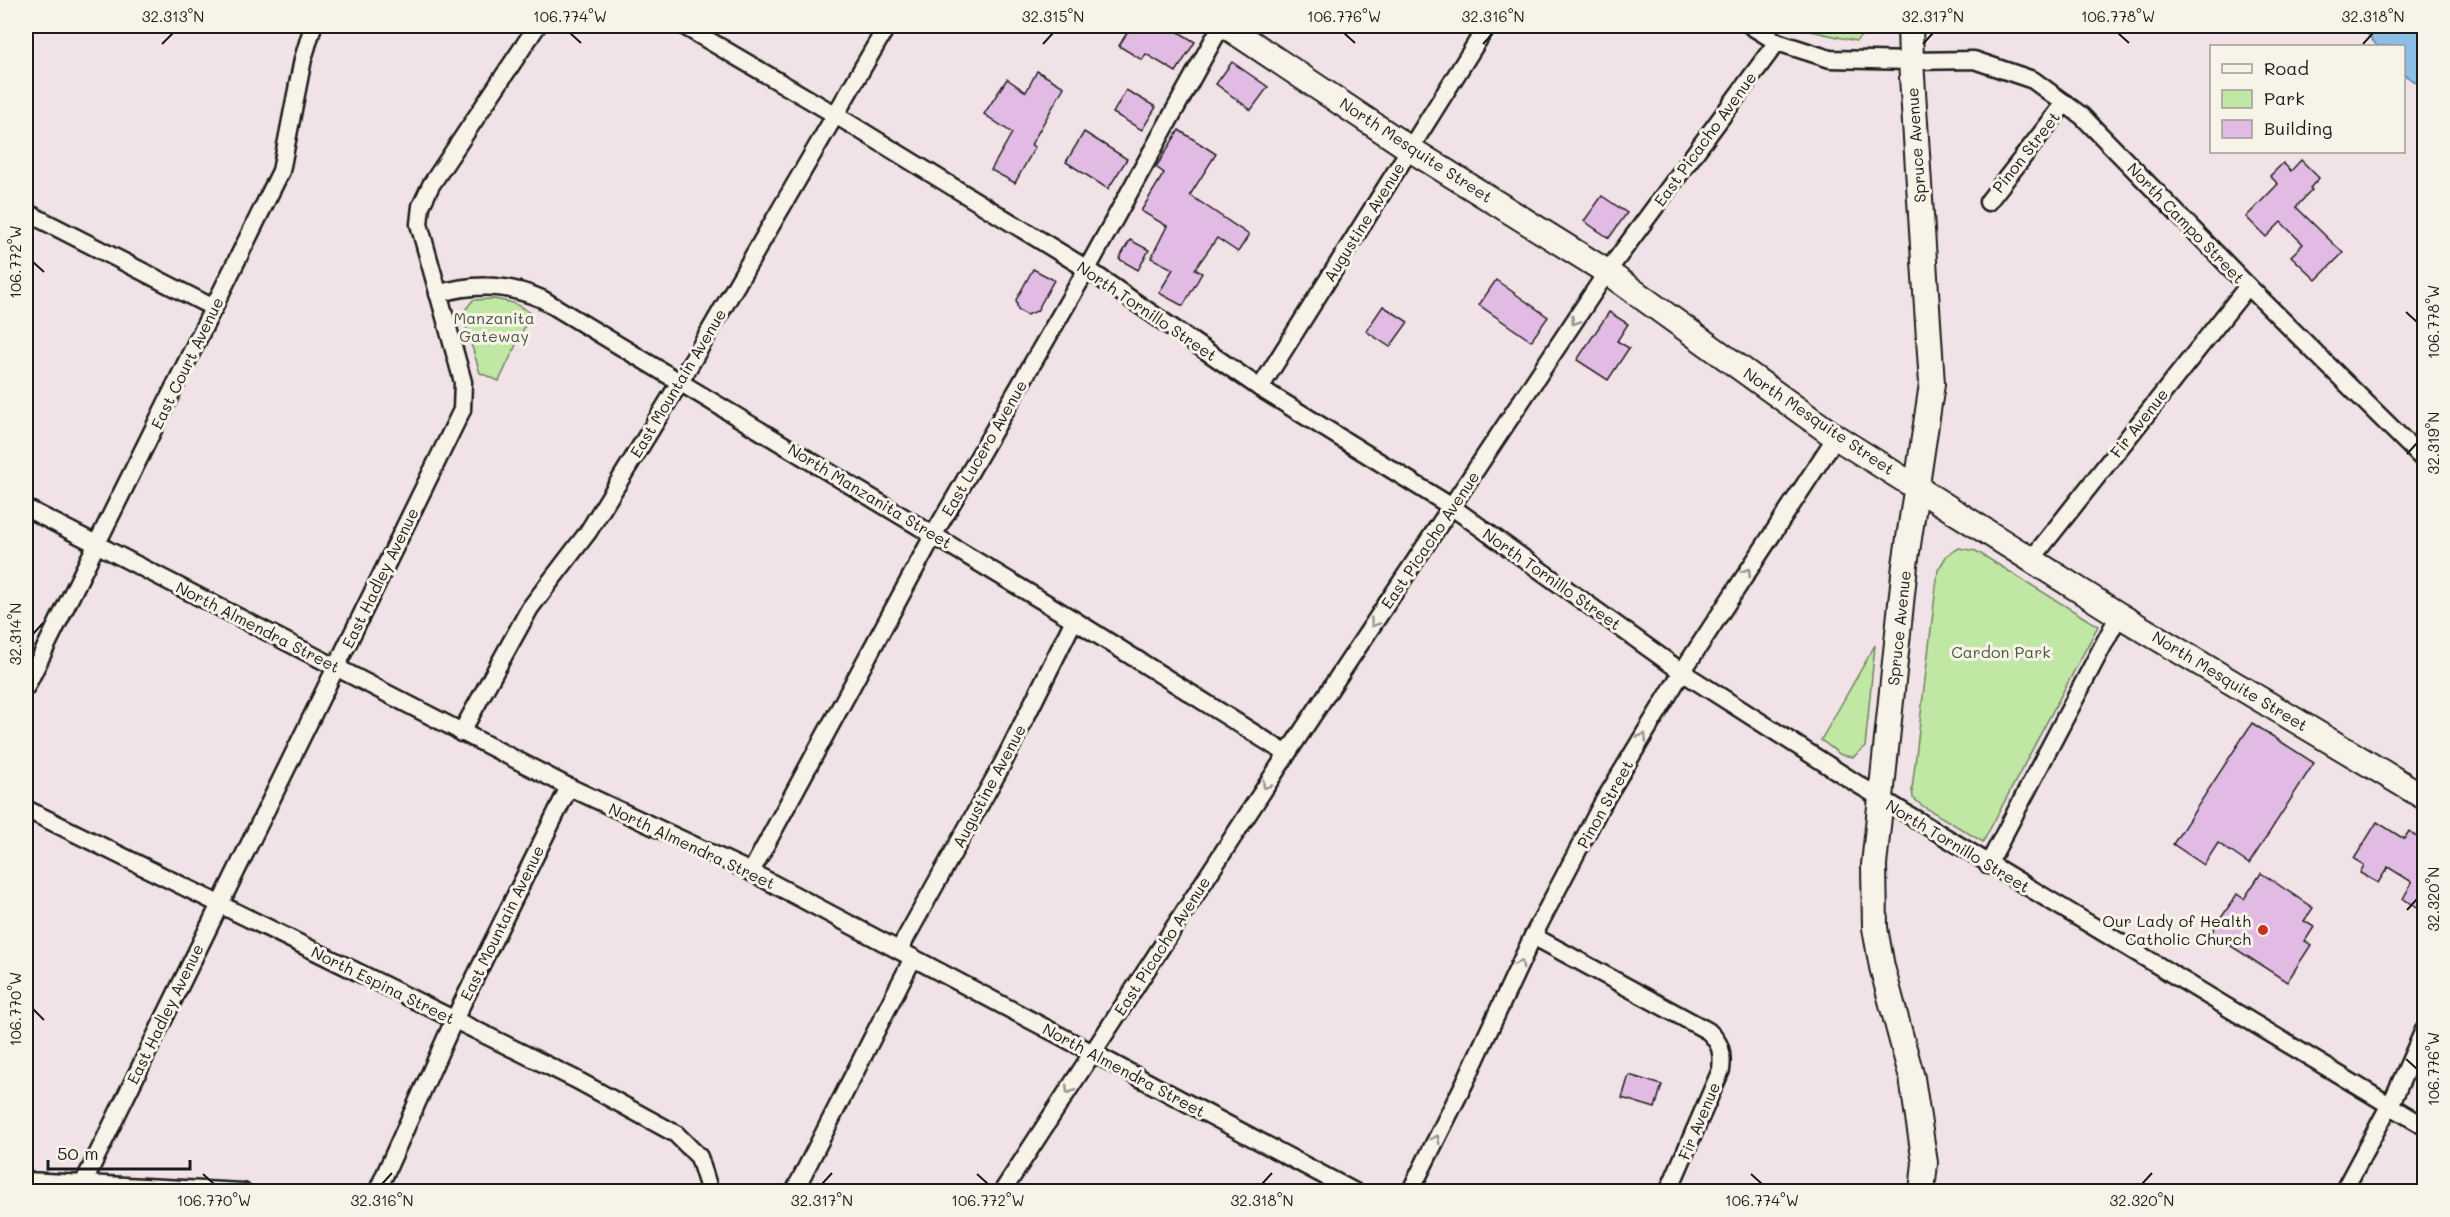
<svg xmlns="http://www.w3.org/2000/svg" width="2450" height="1217" viewBox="0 0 2450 1217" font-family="Mali,sans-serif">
<rect width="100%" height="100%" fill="#f1e2e7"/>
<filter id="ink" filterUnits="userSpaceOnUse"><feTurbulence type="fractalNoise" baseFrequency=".0167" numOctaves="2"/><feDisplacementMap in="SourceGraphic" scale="12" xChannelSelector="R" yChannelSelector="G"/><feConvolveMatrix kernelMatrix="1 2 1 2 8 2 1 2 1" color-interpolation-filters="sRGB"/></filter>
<g filter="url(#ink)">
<g fill="#c0e7a3" stroke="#6e8260" stroke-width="1.5">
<path d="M1805,26H1872L1856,41L1802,29Z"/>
<path d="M494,299L514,303L531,313L499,381L480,373L463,317L465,310L473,300Z"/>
<path d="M1959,548L1976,551L2098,626L1983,842L1921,805L1913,798L1912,789L1938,570L1947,555Z"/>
<path d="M1875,645L1865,747L1853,757L1841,755L1821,740Z"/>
</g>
<path fill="#8cbfe8" stroke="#5f7e96" stroke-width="1.5" d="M2361,26H2424V87L2404,75V46H2377Z"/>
<g fill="#e2bbe4" stroke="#1c1c1c" stroke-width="1.5">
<path d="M1131,26H1169L1195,42L1176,72L1146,54L1142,60L1119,46Z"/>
<path d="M1232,62L1268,87L1251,110L1216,84Z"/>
<path d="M1037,71L1064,87L1031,145L1035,147L1015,183L991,170L1012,133L984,114L1007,79L1026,92Z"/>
<path d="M1126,90L1156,107L1142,130L1113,113Z"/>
<path d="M1179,130L1216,154L1190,195L1249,235L1238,252L1217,238L1195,269L1202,273L1183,306L1159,293L1173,269L1151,258L1167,226L1141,211L1164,173L1156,167Z"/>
<path d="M1084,132L1127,159L1108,189L1066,162Z"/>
<path d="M2301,160L2319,178L2310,188L2312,190L2296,207L2343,253L2316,280L2291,256L2303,244L2281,222L2266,237L2246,217L2278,184L2270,176L2283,163L2291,171Z"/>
<path d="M1602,196L1627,213L1609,238L1584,221Z"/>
<path d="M1130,240L1149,250L1138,270L1119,259Z"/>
<path d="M1033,269L1054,280L1037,311L1027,315L1018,310L1016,300Z"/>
<path d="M1496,280L1548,317L1531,341L1479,305Z"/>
<path d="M1383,306L1408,322L1390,347L1366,331Z"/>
<path d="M1609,312L1628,324L1617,341L1629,348L1608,380L1577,360Z"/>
<path d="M2252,723L2314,763L2249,864L2218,843L2204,865L2173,844Z"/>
<path d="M2377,822L2404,839L2409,831L2424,843V898L2419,908L2403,899L2412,882L2388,867L2378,883L2360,873L2364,865L2354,859Z"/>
<path d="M2261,873L2313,908L2304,921L2314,927L2305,941L2311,945L2287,982L2211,933L2237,894L2244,899Z"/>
<path d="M1629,1075L1662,1085L1655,1108L1622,1098Z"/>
</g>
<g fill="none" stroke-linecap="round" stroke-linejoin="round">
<defs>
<g id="street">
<path d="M684,26L834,114L1087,269L1260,388L1452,507L1682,672L1859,785L2424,1126"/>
<path d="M1751,26L1777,42"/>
<path d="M1988,202L2065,103"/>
<path d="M26,212L214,308"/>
<path d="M438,294C473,283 508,284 542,299L1074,620L1287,754"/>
<path d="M1260,388L1487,26"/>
<path d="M26,508L569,787L751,872L1355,1192"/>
<path d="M2031,560L2248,286"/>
<path d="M26,687L281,171L303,59L313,26"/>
<path d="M461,733L530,608L588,532L680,382L887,26"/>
<path d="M26,809L575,1079L676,1134L699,1157L710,1192"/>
<path d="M1988,865L2119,615"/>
<path d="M751,872L934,534L1087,269L1221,26"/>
<path d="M1533,936L1708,1031C1721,1043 1723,1053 1721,1070L1668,1192"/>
<path d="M899,950L1003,763L1074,620"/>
<path d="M26,1181L243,1192"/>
<path d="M79,1192L462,410L463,382L419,224L421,206L431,185L537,26"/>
<path d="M377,1192L454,1020L569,787"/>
<path d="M794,1192L913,958"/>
<path d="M1002,1192L1287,754L1607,272L1777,42L1830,59L1911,61L1974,60L2033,80L2082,116L2248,286L2424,460"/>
<path d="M1410,1192L1465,1082L1533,936L1601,806L1682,672L1836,437"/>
<path d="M2343,1192L2395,1095L2424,1030"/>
</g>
<g id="secondary">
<path d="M1226,26L1410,149L1607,272L1836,437L2119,615L2424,797"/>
<path d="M1910,26L1911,61L1932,384L1905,565L1874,865L1875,928L1882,967L1912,1078L1925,1163L1922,1192"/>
</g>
</defs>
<use href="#street" stroke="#1c1c1c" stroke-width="21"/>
<use href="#secondary" stroke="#1c1c1c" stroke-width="28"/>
<use href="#street" stroke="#f7f3e8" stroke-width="16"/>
<use href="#secondary" stroke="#f7f3e8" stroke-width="24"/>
</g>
<defs><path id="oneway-chevron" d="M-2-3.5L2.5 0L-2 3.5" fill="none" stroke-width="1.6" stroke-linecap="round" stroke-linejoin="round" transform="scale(1.5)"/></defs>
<g stroke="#94928c">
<use href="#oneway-chevron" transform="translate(1575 321) rotate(123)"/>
<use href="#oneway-chevron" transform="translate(1747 572) rotate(-57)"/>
<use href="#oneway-chevron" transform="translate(1374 623) rotate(124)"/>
<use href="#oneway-chevron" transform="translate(1643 737) rotate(-59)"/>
<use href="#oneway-chevron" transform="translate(1266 785) rotate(123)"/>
<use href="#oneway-chevron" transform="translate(1520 964) rotate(-65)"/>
<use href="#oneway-chevron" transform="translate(1069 1090) rotate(123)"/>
<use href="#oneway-chevron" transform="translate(1436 1139) rotate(-63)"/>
</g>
</g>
<path fill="none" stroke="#1c1c1c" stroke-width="2" d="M570,33L581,43M1344,33L1355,43M2118,33L2129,43M162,44L173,33M1043,44L1053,33M1483,44L1493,33M1923,44L1933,33M2363,44L2373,33M33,262L44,272M2406,312L2417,322M2407,454L2417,443M33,634L43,623M2407,910L2417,899M33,1009L44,1020M2406,1059L2417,1069M203,1174L214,1184M977,1174L988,1184M1751,1174L1762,1184M382,1184L392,1173M822,1184L832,1173M1262,1184L1272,1173M2142,1184L2152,1173"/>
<circle fill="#c8321e" stroke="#f7f3e8" stroke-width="2" cx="2263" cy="930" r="6"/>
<g text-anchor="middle" stroke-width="6" stroke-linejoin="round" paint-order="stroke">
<g font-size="16" fill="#1c1c1c" stroke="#f7f3e8">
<text transform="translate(1705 139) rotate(-54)" y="6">East Picacho Avenue</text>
<text transform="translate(1916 145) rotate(-94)" y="6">Spruce Avenue</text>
<text transform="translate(1416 150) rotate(33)" y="6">North Mesquite Street</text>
<text transform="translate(2026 152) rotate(-52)" y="6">Pinon Street</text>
<text transform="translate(1364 222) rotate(-58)" y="6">Augustine Avenue</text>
<text transform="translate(2186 223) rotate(46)" y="6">North Campo Street</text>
<text transform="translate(1147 311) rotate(34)" y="6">North Tornillo Street</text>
<text transform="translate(187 363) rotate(-64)" y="6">East Court Avenue</text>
<text transform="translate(678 383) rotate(-59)" y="6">East Mountain Avenue</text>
<text transform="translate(1819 421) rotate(34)" y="6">North Mesquite Street</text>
<text transform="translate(2139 423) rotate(-52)" y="6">Fir Avenue</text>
<text transform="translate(984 448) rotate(-60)" y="6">East Lucero Avenue</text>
<text transform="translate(870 496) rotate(31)" y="6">North Manzanita Street</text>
<text transform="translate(1430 540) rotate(-56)" y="6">East Picacho Avenue</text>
<text transform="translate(380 578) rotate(-64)" y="6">East Hadley Avenue</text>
<text transform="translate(1552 579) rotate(35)" y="6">North Tornillo Street</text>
<text transform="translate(258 627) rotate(27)" y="6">North Almendra Street</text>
<text transform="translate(1899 628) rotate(-84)" y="6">Spruce Avenue</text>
<text transform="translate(2230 681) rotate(31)" y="6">North Mesquite Street</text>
<text transform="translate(989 786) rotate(-62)" y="6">Augustine Avenue</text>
<text transform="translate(1605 804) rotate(-61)" y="6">Pinon Street</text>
<text transform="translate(692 846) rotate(25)" y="6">North Almendra Street</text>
<text transform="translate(1958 846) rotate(31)" y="6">North Tornillo Street</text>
<text transform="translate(502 923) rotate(-64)" y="6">East Mountain Avenue</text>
<text transform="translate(1162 946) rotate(-57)" y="6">East Picacho Avenue</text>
<text transform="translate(383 985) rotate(26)" y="6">North Espina Street</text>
<text transform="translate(165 1014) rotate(-64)" y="6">East Hadley Avenue</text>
<text transform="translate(1124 1070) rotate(28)" y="6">North Almendra Street</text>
<text transform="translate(1699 1121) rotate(-67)" y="6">Fir Avenue</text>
</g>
<g font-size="16" fill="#4d5944" stroke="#f7f3e8">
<text x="494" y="324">Manzanita<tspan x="494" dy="18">Gateway</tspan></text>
<text x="2001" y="658">Cardon Park</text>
</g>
<g font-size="16" fill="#1c1c1c" stroke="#f7f3e8" text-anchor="end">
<text x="2251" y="927">Our Lady of Health<tspan x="2251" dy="18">Catholic Church</tspan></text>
</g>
</g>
<rect width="2450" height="1217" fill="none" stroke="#f7f3e8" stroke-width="66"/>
<rect x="2210" y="45" width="195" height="108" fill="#f7f3e8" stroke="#9f9d96" stroke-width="1.5"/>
<rect x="2222" y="64" width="30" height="9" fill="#f7f3e8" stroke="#9f9d96" stroke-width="1.5"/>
<text x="2264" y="75" font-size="18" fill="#1c1c1c">Road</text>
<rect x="2222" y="90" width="30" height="18" fill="#c0e7a3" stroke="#9f9d96" stroke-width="1.5"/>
<text x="2264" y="105" font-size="18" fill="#1c1c1c">Park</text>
<rect x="2222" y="120" width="30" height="18" fill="#e2bbe4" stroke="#9f9d96" stroke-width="1.5"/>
<text x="2264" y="135" font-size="18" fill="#1c1c1c">Building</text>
<path d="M48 1160v9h142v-9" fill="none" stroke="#1c1c1c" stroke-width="3"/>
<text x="57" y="1160" font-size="18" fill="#1c1c1c" stroke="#f7f3e8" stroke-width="4.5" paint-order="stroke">50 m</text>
<rect x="33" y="33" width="2384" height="1151" fill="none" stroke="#1c1c1c" stroke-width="2"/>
<g font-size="15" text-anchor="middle" fill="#1c1c1c">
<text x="173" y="22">32.313°N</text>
<text x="570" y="22">106.774°W</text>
<text x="1053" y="22">32.315°N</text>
<text x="1344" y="22">106.776°W</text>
<text x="1493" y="22">32.316°N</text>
<text x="1933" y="22">32.317°N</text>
<text x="2118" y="22">106.778°W</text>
<text x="2373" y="22">32.318°N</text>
<text transform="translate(16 262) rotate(-90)" y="5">106.772°W</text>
<text transform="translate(2434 322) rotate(-90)" y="5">106.778°W</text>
<text transform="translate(2434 443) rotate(-90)" y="5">32.319°N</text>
<text transform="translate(16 634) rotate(-90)" y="5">32.314°N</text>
<text transform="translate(2434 899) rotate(-90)" y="5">32.320°N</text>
<text transform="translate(16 1009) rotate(-90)" y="5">106.770°W</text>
<text transform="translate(2434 1069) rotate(-90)" y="5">106.776°W</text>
<text x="214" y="1206">106.770°W</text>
<text x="382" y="1206">32.316°N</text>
<text x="822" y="1206">32.317°N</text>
<text x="988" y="1206">106.772°W</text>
<text x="1262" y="1206">32.318°N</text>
<text x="1762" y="1206">106.774°W</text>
<text x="2142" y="1206">32.320°N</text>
</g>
</svg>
